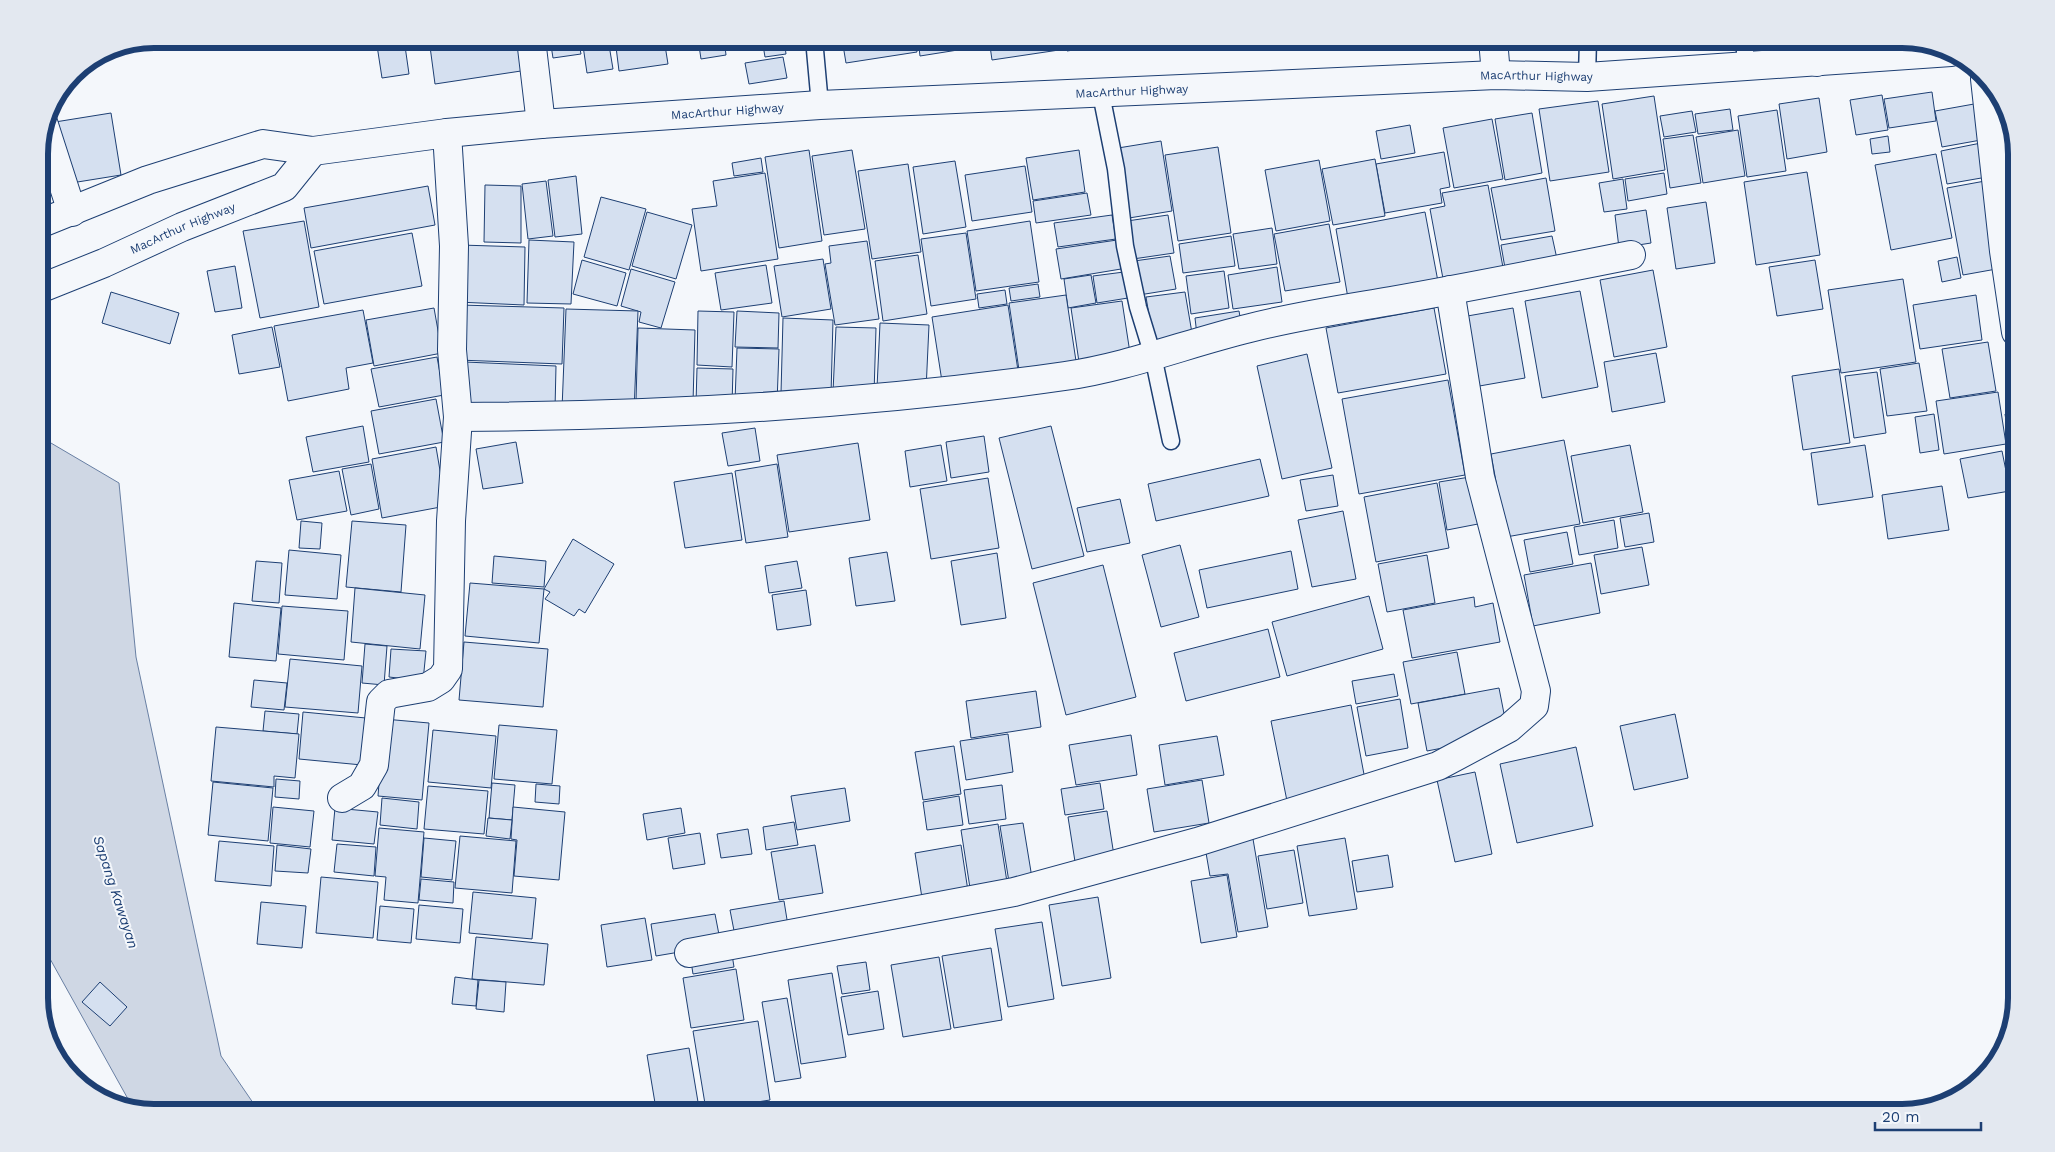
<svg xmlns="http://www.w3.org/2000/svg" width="2055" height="1152" viewBox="0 0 2055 1152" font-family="'Work Sans',sans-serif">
<rect width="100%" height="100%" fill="#f4f7fb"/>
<path fill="#cfd7e4" stroke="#687fa3" d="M39,436L119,483L136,657L221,1056L260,1113H153L133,1108L39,939Z"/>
<g fill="#d5e0f0" stroke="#1d3f73">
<path d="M376,39H404L409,74L382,78Z"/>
<path d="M429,39H517L521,71L435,84Z"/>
<path d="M550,39H578L581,54L553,58Z"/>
<path d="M582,39H608L613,69L587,73Z"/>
<path d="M615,39H664L668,64L619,71Z"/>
<path d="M698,39H724L726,55L701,59Z"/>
<path d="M762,39H784L786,54L765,57Z"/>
<path d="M842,39H915L917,52L846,63Z"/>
<path d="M918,39H982L983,46L920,56Z"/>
<path d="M989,39H1057L1059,50L992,60Z"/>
<path d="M1065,39H1140V40L1067,51Z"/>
<path d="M1294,39H1342L1294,43Z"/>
<path d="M783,57L787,78L749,84L745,63Z"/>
<path d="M1932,92L1936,121L1889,128L1884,99Z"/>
<path d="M1882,95L1888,130L1856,135L1850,100Z"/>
<path d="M1654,96L1665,170L1613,179L1602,104Z"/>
<path d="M1819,98L1827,152L1787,159L1779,104Z"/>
<path d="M1598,101L1609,172L1550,181L1539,109Z"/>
<path d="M1974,104L1981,140L1942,147L1935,111Z"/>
<path d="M1730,109L1733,130L1698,134L1695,114Z"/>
<path d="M1777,110L1786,171L1747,177L1738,116Z"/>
<path d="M1692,111L1696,132L1664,137L1660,116Z"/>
<path d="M111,113L121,175L65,184L55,122Z"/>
<path d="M1532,113L1542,173L1505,180L1495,119Z"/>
<path d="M2005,114L2016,146V148L2012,149Z"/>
<path d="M1492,119L1503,179L1454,188L1443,128Z"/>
<path d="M1410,125L1415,153L1381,159L1376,131Z"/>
<path d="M1738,130L1745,176L1703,183L1696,137Z"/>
<path d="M1693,135L1701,183L1670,188L1663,139Z"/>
<path d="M1888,136L1890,152L1872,154L1870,139Z"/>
<path d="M1161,141L1172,211L1129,218L1118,148Z"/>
<path d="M1981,143L1987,177L1947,184L1941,151Z"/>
<path d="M1218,147L1231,233L1178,241L1165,155Z"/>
<path d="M809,150L822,241L779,248L765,157Z"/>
<path d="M852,150L865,229L824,235L812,156Z"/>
<path d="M1079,150L1085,192L1033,200L1026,158Z"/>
<path d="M1444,152L1450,187L1440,189L1442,203L1385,213L1376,164Z"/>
<path d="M1936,154L1952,238L1891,250L1875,165Z"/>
<path d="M761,158L763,172L734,176L732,163Z"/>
<path d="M1375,159L1385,216L1333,225L1322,169Z"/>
<path d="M1319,160L1330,221L1276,231L1265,170Z"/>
<path d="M955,161L966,227L923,234L913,167Z"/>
<path d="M908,164L921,252L872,259L858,171Z"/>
<path d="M1025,166L1032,212L972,221L965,175Z"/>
<path d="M1807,172L1820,255L1756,265L1744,182Z"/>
<path d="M765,173L778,259L701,271L692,209L717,206L713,181Z"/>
<path d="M1664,173L1667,194L1628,201L1625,179Z"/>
<path d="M576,176L582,234L555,237L548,180Z"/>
<path d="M1546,178L1555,231L1501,240L1491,188Z"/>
<path d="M1623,179L1627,209L1604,212L1599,183Z"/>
<path d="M546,181L553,236L528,239L522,184Z"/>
<path d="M1985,181L2002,268L1963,275L1947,188Z"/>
<path d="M485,185L521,186V243L484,242Z"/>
<path d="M1488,185L1504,273L1444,284L1430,209L1445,206L1442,193Z"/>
<path d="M428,186L435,225L311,248L304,208Z"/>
<path d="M1087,193L1091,215L1036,223L1033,201Z"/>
<path d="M601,197L646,209L629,270L584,257Z"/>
<path d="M1706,202L1715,263L1676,269L1667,208Z"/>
<path d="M1646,210L1651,243L1619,248L1615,215Z"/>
<path d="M647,212L692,225L676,279L632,266Z"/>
<path d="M1425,212L1439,287L1349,304L1336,229Z"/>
<path d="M1112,215L1116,239L1058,247L1054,223Z"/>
<path d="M1168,215L1174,253L1133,259L1127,221Z"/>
<path d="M304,221L319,307L260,318L243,231Z"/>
<path d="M1030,221L1039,282L976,291L967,231Z"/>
<path d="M1329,224L1340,282L1285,291L1274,234Z"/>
<path d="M1272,228L1277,264L1239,269L1233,234Z"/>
<path d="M412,233L422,286L324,304L314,251Z"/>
<path d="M966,233L976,299L931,306L921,239Z"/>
<path d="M1231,236L1235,266L1183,273L1179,244Z"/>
<path d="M1552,236L1557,259L1505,268L1501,245Z"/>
<path d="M529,240L574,242L571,304L527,303Z"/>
<path d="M1117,240L1121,269L1061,279L1056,249Z"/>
<path d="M867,241L879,319L835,325L825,264L831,263L829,246Z"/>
<path d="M460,245L525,247L524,305L457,302Z"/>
<path d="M918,255L927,314L883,321L875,261Z"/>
<path d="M1170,256L1176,289L1139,295L1134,261Z"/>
<path d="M1957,257L1961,278L1942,282L1938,261Z"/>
<path d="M823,259L831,309L782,317L774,266Z"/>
<path d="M582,260L626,273L617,306L573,294Z"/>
<path d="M1815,260L1823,309L1777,316L1769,267Z"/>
<path d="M766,265L772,303L721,310L715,273Z"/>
<path d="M235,266L242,308L215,312L207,271Z"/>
<path d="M1277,267L1282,302L1233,309L1228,275Z"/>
<path d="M631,269L675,282L661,328L639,322L641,312L621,306Z"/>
<path d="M1653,270L1667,347L1614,357L1600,280Z"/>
<path d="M1224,271L1229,308L1191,314L1186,276Z"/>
<path d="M1124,272L1128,298L1097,303L1093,276Z"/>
<path d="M1091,275L1096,303L1068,308L1064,279Z"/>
<path d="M1903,279L1916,362L1841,373L1828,290Z"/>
<path d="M1038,284L1040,297L1011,301L1009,288Z"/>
<path d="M1005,290L1007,304L979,308L977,294Z"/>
<path d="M1580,291L1598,387L1542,398L1525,301Z"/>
<path d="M111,292L179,313L170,344L102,323Z"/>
<path d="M1185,292L1193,339L1154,345L1146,297Z"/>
<path d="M1066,295L1076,361L1019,370L1009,303Z"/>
<path d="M1976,295L1982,340L1920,349L1913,305Z"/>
<path d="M1122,301L1130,353L1079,362L1071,308Z"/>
<path d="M460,305L564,308L562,364L458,360Z"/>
<path d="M1008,305L1019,377L943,388L932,317Z"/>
<path d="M434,308L442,353L374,366L366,320Z"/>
<path d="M1434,308L1446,374L1338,393L1326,328Z"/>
<path d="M1513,308L1525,378L1468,388L1456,318Z"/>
<path d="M566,309L638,311L634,412L562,409Z"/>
<path d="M363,310L373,363L346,368L349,389L288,401L274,326Z"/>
<path d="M698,311L734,312L732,367L697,365Z"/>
<path d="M737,311L779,313L778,348L735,347Z"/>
<path d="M1239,311L1242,328L1197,335L1195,318Z"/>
<path d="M783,318L833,320L831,395L781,393Z"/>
<path d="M880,323L929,325L926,390L877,388Z"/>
<path d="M272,327L280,367L239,374L232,335Z"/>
<path d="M836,327L876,328L874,394L833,392Z"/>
<path d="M638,328L695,330L693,403L636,401Z"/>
<path d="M1988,342L1996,391L1950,398L1942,349Z"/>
<path d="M737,348L779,349L777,403L735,401Z"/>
<path d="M1656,353L1665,402L1612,412L1604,362Z"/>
<path d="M1307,354L1332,468L1282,479L1257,366Z"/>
<path d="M437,357L444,395L379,407L371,369Z"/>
<path d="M465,362L556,366L555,409L463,405Z"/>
<path d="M1919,363L1927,411L1887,416L1880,369Z"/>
<path d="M697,368L733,369L732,406L696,404Z"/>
<path d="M1839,369L1850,443L1803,450L1792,376Z"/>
<path d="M1877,372L1886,433L1854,438L1845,376Z"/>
<path d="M1448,380L1465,475L1359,494L1342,399Z"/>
<path d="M1998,392L2006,444L1944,454L1936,401Z"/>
<path d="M436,399L444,442L379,454L371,411Z"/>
<path d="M2016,413V488L2005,414Z"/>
<path d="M1934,414L1939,450L1920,453L1915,417Z"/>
<path d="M363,426L369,462L313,472L306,437Z"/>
<path d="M1051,426L1084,556L1032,569L999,438Z"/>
<path d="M755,428L760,461L728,466L722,433Z"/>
<path d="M984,436L989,472L951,478L946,442Z"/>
<path d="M1564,440L1580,524L1506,537L1491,454Z"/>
<path d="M516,442L523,483L483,489L476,449Z"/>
<path d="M858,443L870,520L789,532L777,455Z"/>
<path d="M941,445L947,481L910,487L905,451Z"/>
<path d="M1630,445L1643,512L1583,523L1571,456Z"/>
<path d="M1865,445L1873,497L1818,505L1811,453Z"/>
<path d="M436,447L446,506L382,518L372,459Z"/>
<path d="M2002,451L2010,491L1968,498L1960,459Z"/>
<path d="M1260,459L1269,496L1156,521L1148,484Z"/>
<path d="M371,464L379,509L351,515L342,469Z"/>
<path d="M777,464L788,537L746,543L735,471Z"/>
<path d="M339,471L347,511L297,520L289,480Z"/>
<path d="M732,473L742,540L685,548L674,482Z"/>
<path d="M1333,475L1338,506L1306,511L1300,480Z"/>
<path d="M1470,477L1478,524L1447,530L1439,482Z"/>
<path d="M988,478L999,548L931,559L920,489Z"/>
<path d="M1437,483L1449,548L1376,562L1364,497Z"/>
<path d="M1942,486L1949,530L1888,539L1882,495Z"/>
<path d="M1120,499L1130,543L1087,552L1077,508Z"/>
<path d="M1343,511L1356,579L1312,587L1298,520Z"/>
<path d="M1649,513L1654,542L1625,547L1620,518Z"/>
<path d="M1614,520L1618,548L1579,555L1574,527Z"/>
<path d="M301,521L322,523L320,549L299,548Z"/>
<path d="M352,521L406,525L401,592L346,587Z"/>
<path d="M1567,532L1573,564L1530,572L1524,540Z"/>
<path d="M573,539L614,564L585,613L579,609L574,616L545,599L550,592L544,589Z"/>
<path d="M1180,545L1199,617L1161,627L1142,555Z"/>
<path d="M1642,547L1649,585L1601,594L1594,555Z"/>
<path d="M289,550L341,555L337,599L285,595Z"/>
<path d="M1291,551L1298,589L1207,608L1199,570Z"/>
<path d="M887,552L895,601L856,606L849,558Z"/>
<path d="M997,553L1006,618L961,625L951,561Z"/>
<path d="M1427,555L1435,603L1387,612L1378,564Z"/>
<path d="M494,556L546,561L544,587L492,583Z"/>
<path d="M256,561L282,563L279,603L252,601Z"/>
<path d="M797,561L802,588L769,593L765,566Z"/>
<path d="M1591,563L1600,613L1533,626L1524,575Z"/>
<path d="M1103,565L1136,697L1066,715L1033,583Z"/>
<path d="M470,583L544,589L539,643L465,636Z"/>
<path d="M355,588L425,595L420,649L351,642Z"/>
<path d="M806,590L811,625L777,630L772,595Z"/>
<path d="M1369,596L1383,649L1287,676L1272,622Z"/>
<path d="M1474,597L1475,607L1493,603L1500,642L1412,658L1403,610Z"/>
<path d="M234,603L281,608L276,661L229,657Z"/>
<path d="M282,606L348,611L344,660L278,654Z"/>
<path d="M1268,629L1280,677L1186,701L1174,653Z"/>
<path d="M464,642L548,649L543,707L459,700Z"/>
<path d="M365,644L387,646L384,685L362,683Z"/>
<path d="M391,649L426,651L423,681L389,677Z"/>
<path d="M1457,652L1465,694L1411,704L1403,662Z"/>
<path d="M290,659L362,666L358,713L285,707Z"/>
<path d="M1394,674L1398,696L1356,704L1352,681Z"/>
<path d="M254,680L287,683L284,710L251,707Z"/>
<path d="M1499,688L1507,729L1479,741L1427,751L1418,703Z"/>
<path d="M1036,691L1041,727L971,738L966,701Z"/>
<path d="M1400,699L1408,748L1366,756L1357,707Z"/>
<path d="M1351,705L1366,785L1287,801L1271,721Z"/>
<path d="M265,711L299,714L297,734L263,731Z"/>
<path d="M303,712L366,718L362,765L299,759Z"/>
<path d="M1675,714L1688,778L1634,790L1620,726Z"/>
<path d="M384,719L429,723L422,800L378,796Z"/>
<path d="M499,725L557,730L552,784L494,779Z"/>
<path d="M216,727L299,734L295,778L274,776V787L211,781Z"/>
<path d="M433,730L496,736L491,788L428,782Z"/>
<path d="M1008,734L1013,772L966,780L960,741Z"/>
<path d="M1131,735L1137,775L1076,785L1069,745Z"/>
<path d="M1217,736L1224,775L1165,785L1159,745Z"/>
<path d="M954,746L961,794L923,800L915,752Z"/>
<path d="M1576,747L1593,826L1517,843L1500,764Z"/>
<path d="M1475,772L1492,854L1455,862L1437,780Z"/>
<path d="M276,779L300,781L299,799L275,797Z"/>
<path d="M1202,780L1209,823L1154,832L1147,789Z"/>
<path d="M213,782L273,788L268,841L208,835Z"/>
<path d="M492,783L515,785L512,820L489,818Z"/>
<path d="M1100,783L1104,809L1065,815L1061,789Z"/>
<path d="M536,784L560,786L559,804L535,802Z"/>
<path d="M1002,785L1006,819L969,824L964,790Z"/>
<path d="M428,786L488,791L484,834L424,829Z"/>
<path d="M845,788L850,821L797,830L791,796Z"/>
<path d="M959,796L963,825L927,830L923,802Z"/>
<path d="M382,798L419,802L417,829L380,825Z"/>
<path d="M273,807L314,811L310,847L270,843Z"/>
<path d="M513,807L565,812L559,880L514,876L517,840L511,839Z"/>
<path d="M335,808L378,812L374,844L332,840Z"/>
<path d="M681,808L685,833L647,840L643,814Z"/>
<path d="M1107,811L1115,862L1076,868L1068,817Z"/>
<path d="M488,818L512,820L510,839L486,836Z"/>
<path d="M794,822L798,845L766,850L763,827Z"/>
<path d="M1023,823L1032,878L1009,882L1000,826Z"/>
<path d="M998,824L1007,882L970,888L961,830Z"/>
<path d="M379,828L424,832L418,903L384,900L386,877L375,876Z"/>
<path d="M748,829L752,854L721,858L717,834Z"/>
<path d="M700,833L705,864L673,869L668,838Z"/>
<path d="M460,836L516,841L512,893L455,888Z"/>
<path d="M424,838L456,841L452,880L421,877Z"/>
<path d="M1345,838L1357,909L1309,916L1297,846Z"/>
<path d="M1253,839L1268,927L1238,932L1228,874L1210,876L1205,847Z"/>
<path d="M219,841L274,846L271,886L215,881Z"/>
<path d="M337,844L376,847L374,876L334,872Z"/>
<path d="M277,845L311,849L308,873L275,871Z"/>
<path d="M815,845L823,893L779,900L771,852Z"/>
<path d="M961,845L968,891L922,898L915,853Z"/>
<path d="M1294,850L1303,903L1267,909L1258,856Z"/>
<path d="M1388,855L1393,887L1357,892L1352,861Z"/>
<path d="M1227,875L1237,937L1201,943L1191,881Z"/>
<path d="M321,877L378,882L373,938L316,933Z"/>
<path d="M421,879L454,882L453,903L419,900Z"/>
<path d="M473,892L536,898L532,939L469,933Z"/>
<path d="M1098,897L1111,978L1062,986L1049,905Z"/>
<path d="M784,901L789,932L736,941L730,910Z"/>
<path d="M261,902L306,906L302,948L257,944Z"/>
<path d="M419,905L463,909L460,943L416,939Z"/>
<path d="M380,906L414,909L411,943L377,940Z"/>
<path d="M715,914L721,945L656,956L651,924Z"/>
<path d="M645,918L652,960L607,967L601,925Z"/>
<path d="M1042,922L1054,999L1008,1007L995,929Z"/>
<path d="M476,937L548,944L544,985L472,979Z"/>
<path d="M731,948L734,967L693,974L690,955Z"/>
<path d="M991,948L1002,1020L954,1028L942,956Z"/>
<path d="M939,957L951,1029L903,1037L891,965Z"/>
<path d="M866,962L870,990L842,994L837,966Z"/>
<path d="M736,969L744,1020L691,1028L683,978Z"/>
<path d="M832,973L846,1057L801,1064L788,980Z"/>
<path d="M455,977L478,980L476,1006L452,1004Z"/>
<path d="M479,980L506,982L504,1012L476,1009Z"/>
<path d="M100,982L127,1007L110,1026L82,1002Z"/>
<path d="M878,991L884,1029L848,1035L841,997Z"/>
<path d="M787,998L801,1078L775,1082L762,1002Z"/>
<path d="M758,1021L770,1100L706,1110L693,1031Z"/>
<path d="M689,1048L698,1102L656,1109L647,1055Z"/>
<path d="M751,1106L753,1113H708Z"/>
</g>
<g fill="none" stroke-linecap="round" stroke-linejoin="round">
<defs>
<g id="service">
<path d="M814,39L820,105"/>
<path d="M1745,66V39"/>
<path d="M1587,77L1588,39"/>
<path d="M1101,94L1116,169L1125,246L1138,307L1153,356L1171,441"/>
</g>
<g id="minor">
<path d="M531,39L541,124"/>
<path d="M1493,39L1496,75"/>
<path d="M1985,79L2004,251L2016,332"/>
<path d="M44,125L72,212"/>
<path d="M458,417C660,416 864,405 1065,376C1128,367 1188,343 1250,328C1296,316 1344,309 1391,301C1471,287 1551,271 1631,255"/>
<path d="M342,798L362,786L374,765L381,702L389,694L428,687L441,679L448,669L451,521L458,417L452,350L454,246L447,133"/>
<path d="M689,953L1014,892L1197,842L1438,766L1509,728L1534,706L1536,691L1480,477L1450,290"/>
</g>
<path id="tertiary" d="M1817,39V62"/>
<g id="trunk">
<path id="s1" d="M39,224L148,180L263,144L313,151L447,133L541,124L820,105L1496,75L1587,77L1951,52"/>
<path id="s2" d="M39,289L104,263L182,227L284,187L313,151"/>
</g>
</defs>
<use href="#service" stroke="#1d3f73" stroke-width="19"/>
<use href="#minor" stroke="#1d3f73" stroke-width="30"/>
<use href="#tertiary" stroke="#1d3f73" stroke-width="30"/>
<use href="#trunk" stroke="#1d3f73" stroke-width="30"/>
<use href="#service" stroke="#f4f7fb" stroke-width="16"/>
<use href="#minor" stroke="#f4f7fb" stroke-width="28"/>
<use href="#tertiary" stroke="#f4f7fb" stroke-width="28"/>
<use href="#trunk" stroke="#f4f7fb" stroke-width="28"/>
</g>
<g text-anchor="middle" stroke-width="4" stroke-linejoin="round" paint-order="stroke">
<g font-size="12" fill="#1d3f73" stroke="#f4f7fb">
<text dy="4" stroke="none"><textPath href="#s1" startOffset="1515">MacArthur Highway</textPath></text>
<text dy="4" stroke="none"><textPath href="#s1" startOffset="1110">MacArthur Highway</textPath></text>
<text dy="4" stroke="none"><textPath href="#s1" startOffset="705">MacArthur Highway</textPath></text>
<text dy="4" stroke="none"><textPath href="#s2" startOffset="156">MacArthur Highway</textPath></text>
</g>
<g font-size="14" font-style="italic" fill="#1d3f73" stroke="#f4f7fb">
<text transform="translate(116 892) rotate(72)" y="5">Sapang Kawayan</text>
</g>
</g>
<path d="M0 0H2055V1152H0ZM154 48H1902A106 106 0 0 1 2008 154V998A106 106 0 0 1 1902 1104H154A106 106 0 0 1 48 998V154A106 106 0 0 1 154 48Z" fill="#e3e8f0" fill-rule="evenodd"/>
<path fill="none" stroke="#1d3f73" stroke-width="6" d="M154 48H1902A106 106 0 0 1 2008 154V998A106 106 0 0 1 1902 1104H154A106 106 0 0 1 48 998V154A106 106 0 0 1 154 48Z"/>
<path d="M1875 1122v8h106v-8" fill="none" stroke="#1d3f73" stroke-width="2.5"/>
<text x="1882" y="1122" font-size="15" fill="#1d3f73" stroke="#f4f7fb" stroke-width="4" paint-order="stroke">20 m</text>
</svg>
